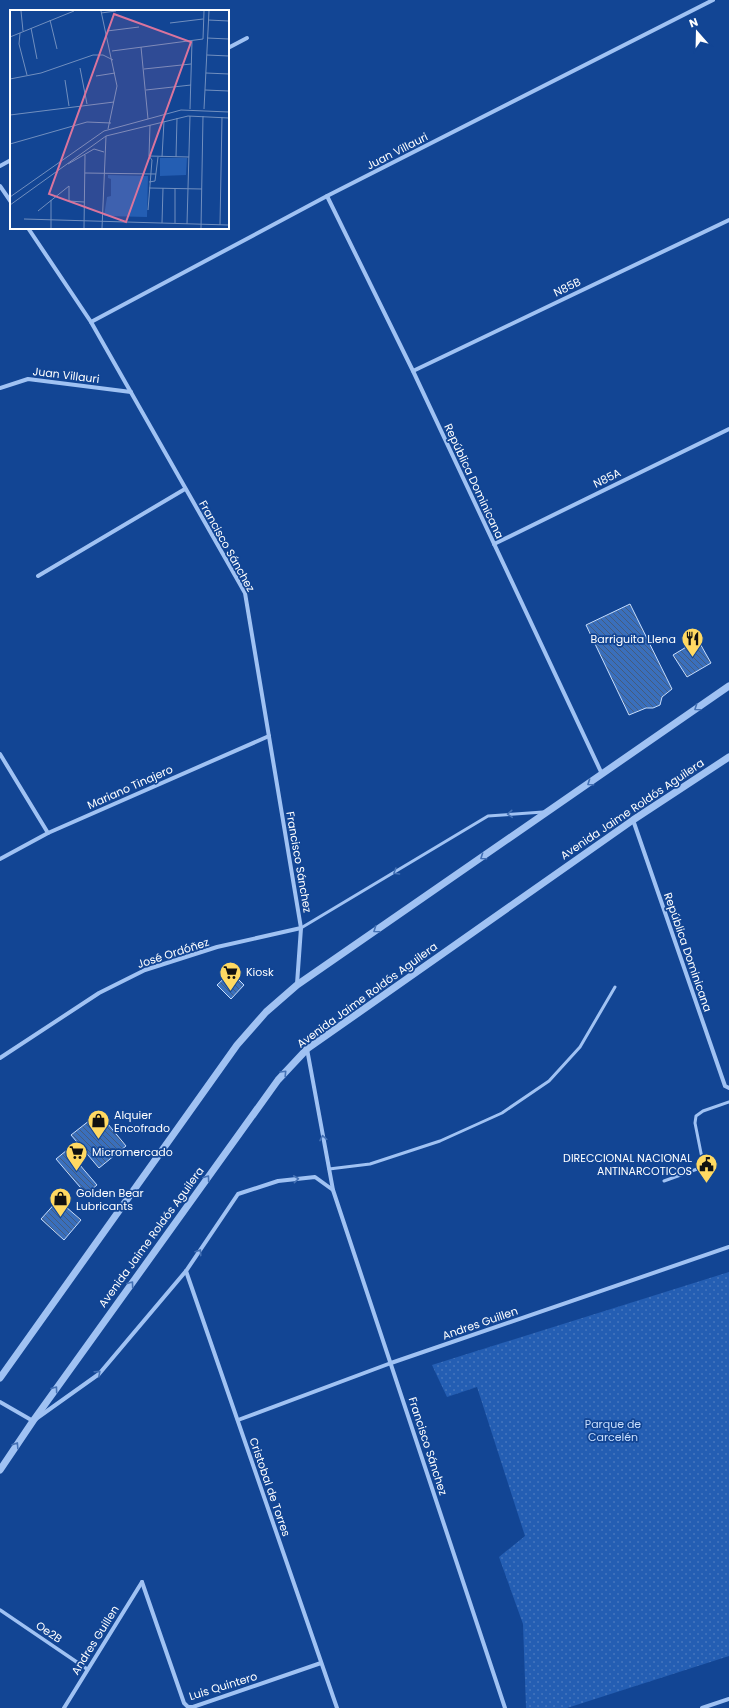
<svg xmlns="http://www.w3.org/2000/svg" width="729" height="1708" viewBox="0 0 729 1708" font-family="Poppins,sans-serif">
<defs>
<pattern id="park-dots" width="8" height="8" patternUnits="userSpaceOnUse"><rect width="8" height="8" fill="#245eb3"/><path d="M2 2h.1M6 6h.1" fill="none" stroke="#4576be" stroke-width="1.8" stroke-linecap="round"/></pattern>
<pattern id="building-back-hatch" width="6" height="6" patternUnits="userSpaceOnUse"><rect width="6" height="6" fill="#3a6fbc"/><path d="M-1 5l2 2M0 0l6 6M5-1l2 2" fill="none" stroke="#445c7e"/></pattern>
</defs>
<rect width="100%" height="100%" fill="#124594"/>
<path fill="url(#park-dots)" d="M729,1272V1656L567,1708H526L523,1624L499,1557L525,1536L477,1387L447,1397L432,1365Z"/>
<g fill="url(#building-back-hatch)" stroke="#c8defd">
<path d="M630,604L672,689L662,697L660,705L653,708H646L629,715L586,625Z"/>
<path d="M698,640L711,663L687,677L673,655Z"/>
<path d="M231,972L244,985L231,999L217,985Z"/>
<path d="M99,1113L126,1146L99,1168L71,1135Z"/>
<path d="M67,1150L97,1185L86,1194L56,1159Z"/>
<path d="M58,1200L81,1220L64,1240L41,1219Z"/>
</g>
<g fill="none" stroke-linecap="round" stroke-linejoin="round">
<g stroke="#a0c2f3" stroke-width="3">
<path d="M301,928L488,816L543,812"/>
<path d="M329,1169L370,1164L440,1141L502,1113L549,1081L580,1047L615,987"/>
<path d="M664,1181L700,1168L703,1163L695,1123L696,1116L703,1111L729,1102"/>
</g>
<path stroke="#a0c2f3" stroke-width="3.5" d="M0,1610L87,1669"/>
<g stroke="#a0c2f3" stroke-width="4">
<path d="M228,48L247,38"/>
<path d="M0,166L11,160"/>
<path d="M0,186L11,202"/>
<path d="M327,196L413,371L602,774"/>
<path d="M28,228L91,322L245,593L301,928L297,984"/>
<path d="M91,322L327,196L713,0"/>
<path d="M413,371L729,220"/>
<path d="M0,388L28,379L131,392"/>
<path d="M494,544L729,429"/>
<path d="M38,576L185,489"/>
<path d="M0,754L48,833"/>
<path d="M633,820L725,1086L729,1088"/>
<path d="M0,859L48,833L269,736"/>
<path d="M307,1049L333,1190L505,1708"/>
<path d="M0,1058L99,993L145,970L217,947L301,928"/>
<path d="M186,1271L337,1708"/>
<path d="M0,1402L33,1421L99,1374L186,1271L238,1194L278,1181L315,1177L333,1190"/>
<path d="M238,1420L391,1363L729,1247"/>
<path d="M142,1582L184,1703L188,1707H193L321,1663"/>
<path d="M64,1708L142,1582"/>
<path d="M702,1708L729,1699"/>
</g>
<g stroke="#a0c2f3" stroke-width="7">
<path d="M0,1378L237,1045L266,1012L297,985L729,686"/>
<path d="M0,1470L33,1421L278,1080L307,1049L633,820L729,757"/>
</g>
</g>
<defs><path id="oneway-chevron" d="M-2-3.5L2.5 0L-2 3.5" fill="none" stroke-width="1.6" stroke-linecap="round" stroke-linejoin="round"/></defs>
<g stroke="#4471b5">
<use href="#oneway-chevron" transform="translate(697 708) rotate(145)"/>
<use href="#oneway-chevron" transform="translate(590 783) rotate(145)"/>
<use href="#oneway-chevron" transform="translate(510 814) rotate(176)"/>
<use href="#oneway-chevron" transform="translate(483 857) rotate(145)"/>
<use href="#oneway-chevron" transform="translate(396 872) rotate(149)"/>
<use href="#oneway-chevron" transform="translate(376 930) rotate(145)"/>
<use href="#oneway-chevron" transform="translate(284 1073) rotate(-46)"/>
<use href="#oneway-chevron" transform="translate(323 1138) rotate(-101)"/>
<use href="#oneway-chevron" transform="translate(207 1178) rotate(-54)"/>
<use href="#oneway-chevron" transform="translate(296 1179) rotate(-6)"/>
<use href="#oneway-chevron" transform="translate(199 1252) rotate(-56)"/>
<use href="#oneway-chevron" transform="translate(131 1284) rotate(-54)"/>
<use href="#oneway-chevron" transform="translate(98 1373) rotate(-42)"/>
<use href="#oneway-chevron" transform="translate(55 1389) rotate(-54)"/>
<use href="#oneway-chevron" transform="translate(16 1445) rotate(-57)"/>
</g>
<defs>
<symbol id="restaurant-pin" viewBox="-11 -11 22 30"><path d="M0 17L-7.5 6A9.5 9.5 0 1 1 7.5 6Z" fill="#ffd962" stroke="#124594"/><path d="M-5-6h1v4h1v-4h1v4h1v-4h1v5L-1.5 .5V6h-2V.5L-5-1ZM5-6V6H3V1.5H1.5Q1.5-4 5-6Z" fill="#111"/></symbol>
<symbol id="supermarket-pin" viewBox="-11 -11 22 30"><path d="M0 17L-7.5 6A9.5 9.5 0 1 1 7.5 6Z" fill="#ffd962" stroke="#124594"/><path d="M-6-5.5h2.5l.6 2H6L4.5 2H-2.5L-4.4-4H-6ZM-1.5 3.2a1.3 1.3 0 1 0 .1 0ZM3 3.2a1.3 1.3 0 1 0 .1 0Z" fill="#111"/></symbol>
<symbol id="shop-pin" viewBox="-11 -11 22 30"><path d="M0 17L-7.5 6A9.5 9.5 0 1 1 7.5 6Z" fill="#ffd962" stroke="#124594"/><path d="M-5-2.5h2.3a2.7 3.5 0 0 1 5.4 0H5L5.5 6h-11ZM-1.5-2.5h3a1.5 2.3 0 0 0-3 0Z" fill="#111"/></symbol>
<symbol id="civic-pin" viewBox="-11 -11 22 30"><path d="M0 17L-7.5 6A9.5 9.5 0 1 1 7.5 6Z" fill="#ffd962" stroke="#124594"/><path d="M-.6-6.5H3V-4.5H.6V-3L4-1V1h2V6H-6V1h2V-1L-.6-3ZM-1.2 2.5V6h2.4V2.5Z" fill="#111"/></symbol>
</defs>
<g fill-rule="evenodd">
<use href="#restaurant-pin" x="680" y="626" width="25" height="34"/>
<use href="#supermarket-pin" x="218" y="960" width="25" height="34"/>
<use href="#shop-pin" x="86" y="1108" width="25" height="34"/>
<use href="#supermarket-pin" x="64" y="1140" width="25" height="34"/>
<use href="#civic-pin" x="694" y="1152" width="25" height="34"/>
<use href="#shop-pin" x="48" y="1186" width="25" height="34"/>
</g>
<g text-anchor="middle" stroke-width="3.5" stroke-linejoin="round" paint-order="stroke">
<g font-size="11" fill="#fff" stroke="#124594">
<text transform="translate(397 151) rotate(-27)" y="4">Juan Villauri</text>
<text transform="translate(567 287) rotate(-26)" y="4">N85B</text>
<text transform="translate(66 375) rotate(7)" y="4">Juan Villauri</text>
<text transform="translate(607 478) rotate(-26)" y="4">N85A</text>
<text transform="translate(474 481) rotate(65)" y="4">República Dominicana</text>
<text transform="translate(227 546) rotate(61)" y="4">Francisco Sánchez</text>
<text transform="translate(130 787) rotate(-24)" y="4">Mariano Tinajero</text>
<text transform="translate(632 809) rotate(-34)" y="4">Avenida Jaime Roldós Aguilera</text>
<text transform="translate(299 862) rotate(80)" y="4">Francisco Sánchez</text>
<text transform="translate(688 952) rotate(71)" y="4">República Dominicana</text>
<text transform="translate(173 953) rotate(-18)" y="4">José Ordóñez</text>
<text transform="translate(367 995) rotate(-36)" y="4">Avenida Jaime Roldós Aguilera</text>
<text transform="translate(151 1237) rotate(-54)" y="4">Avenida Jaime Roldós Aguilera</text>
<text transform="translate(480 1323) rotate(-19)" y="4">Andres Guillen</text>
<text transform="translate(428 1446) rotate(72)" y="4">Francisco Sánchez</text>
<text transform="translate(270 1487) rotate(71)" y="4">Cristobal de Torres</text>
<text transform="translate(49 1632) rotate(34)" y="4">Oe2B</text>
<text transform="translate(95 1640) rotate(-58)" y="4">Andres Guillen</text>
<text transform="translate(223 1686) rotate(-17)" y="4">Luis Quintero</text>
</g>
<g font-size="11" fill="#fff" stroke="#124594" text-anchor="start">
<text x="676" y="643" text-anchor="end">Barriguita Llena</text>
<text x="246" y="976">Kiosk</text>
<text x="114" y="1119">Alquier<tspan x="114" dy="13">Encofrado</tspan></text>
<text x="92" y="1156">Micromercado</text>
<text x="692" y="1162" text-anchor="end">DIRECCIONAL NACIONAL<tspan x="692" dy="13">ANTINARCOTICOS</tspan></text>
<text x="76" y="1197">Golden Bear<tspan x="76" dy="13">Lubricants</tspan></text>
</g>
<g font-size="11" fill="#c8defd" stroke="#124594">
<text x="613" y="1428">Parque de<tspan x="613" dy="13">Carcelén</tspan></text>
</g>
</g>
<g transform="translate(10 10)">
<rect width="219" height="219" fill="#124594"/>
<path d="M150,148H177L176,165L150,166ZM98,165L138,166L137,207L94,206L97,187L101,186V169L98,168Z" fill="#245eb3"/>
<path fill="none" stroke="#718fbf" stroke-width="1" d="M11,1L13,21M91,1L107,76L98,119M91,3L106,1M40,10L47,39M198,10L219,11M160,13L193,9M21,18L27,49M97,21L129,17M10,23L9,34L17,65M0,27L64,1M197,28L219,29M131,37L138,109M102,41L193,29L194,1M197,45L219,46M70,58L77,94M134,59L181,54M196,63L219,64M86,66L105,63M0,69L31,63L83,45H93L103,50M55,70L59,96M136,80L181,75M195,80L219,81M180,99L182,31M194,99L199,1M0,105L104,92M0,134L77,112L101,113M139,146L179,147M152,147L154,111M166,147L167,108M58,154L84,139L94,142M75,163L146,164M139,172L145,171L148,147M59,176V191L74,192M139,178L192,179M0,187L94,121L171,100L219,102M0,195L96,126L178,106L219,108M138,200L142,150L139,146L140,115M28,201L59,176M14,209L219,215M152,213L153,178M165,213V178M177,214L180,106M210,215L212,107M41,218V190M74,218L75,145M92,218L96,126M191,218L193,106"/>
<path fill="#da749d" fill-opacity="0.15" stroke="#da749d" stroke-width="2" d="M104,4L181,32L116,212L39,184Z"/>
<rect width="219" height="219" fill="none" stroke="#fff" stroke-width="2"/>
</g>
<g transform="translate(697 32) rotate(340)" stroke="#124594" stroke-width="3" paint-order="stroke">
<path d="M0-3L7 15L0 10L-7 15Z" fill="#ffffff"/>
<text y="-6" font-size="11" font-weight="bold" text-anchor="middle" fill="#ffffff">N</text>
</g>
</svg>
